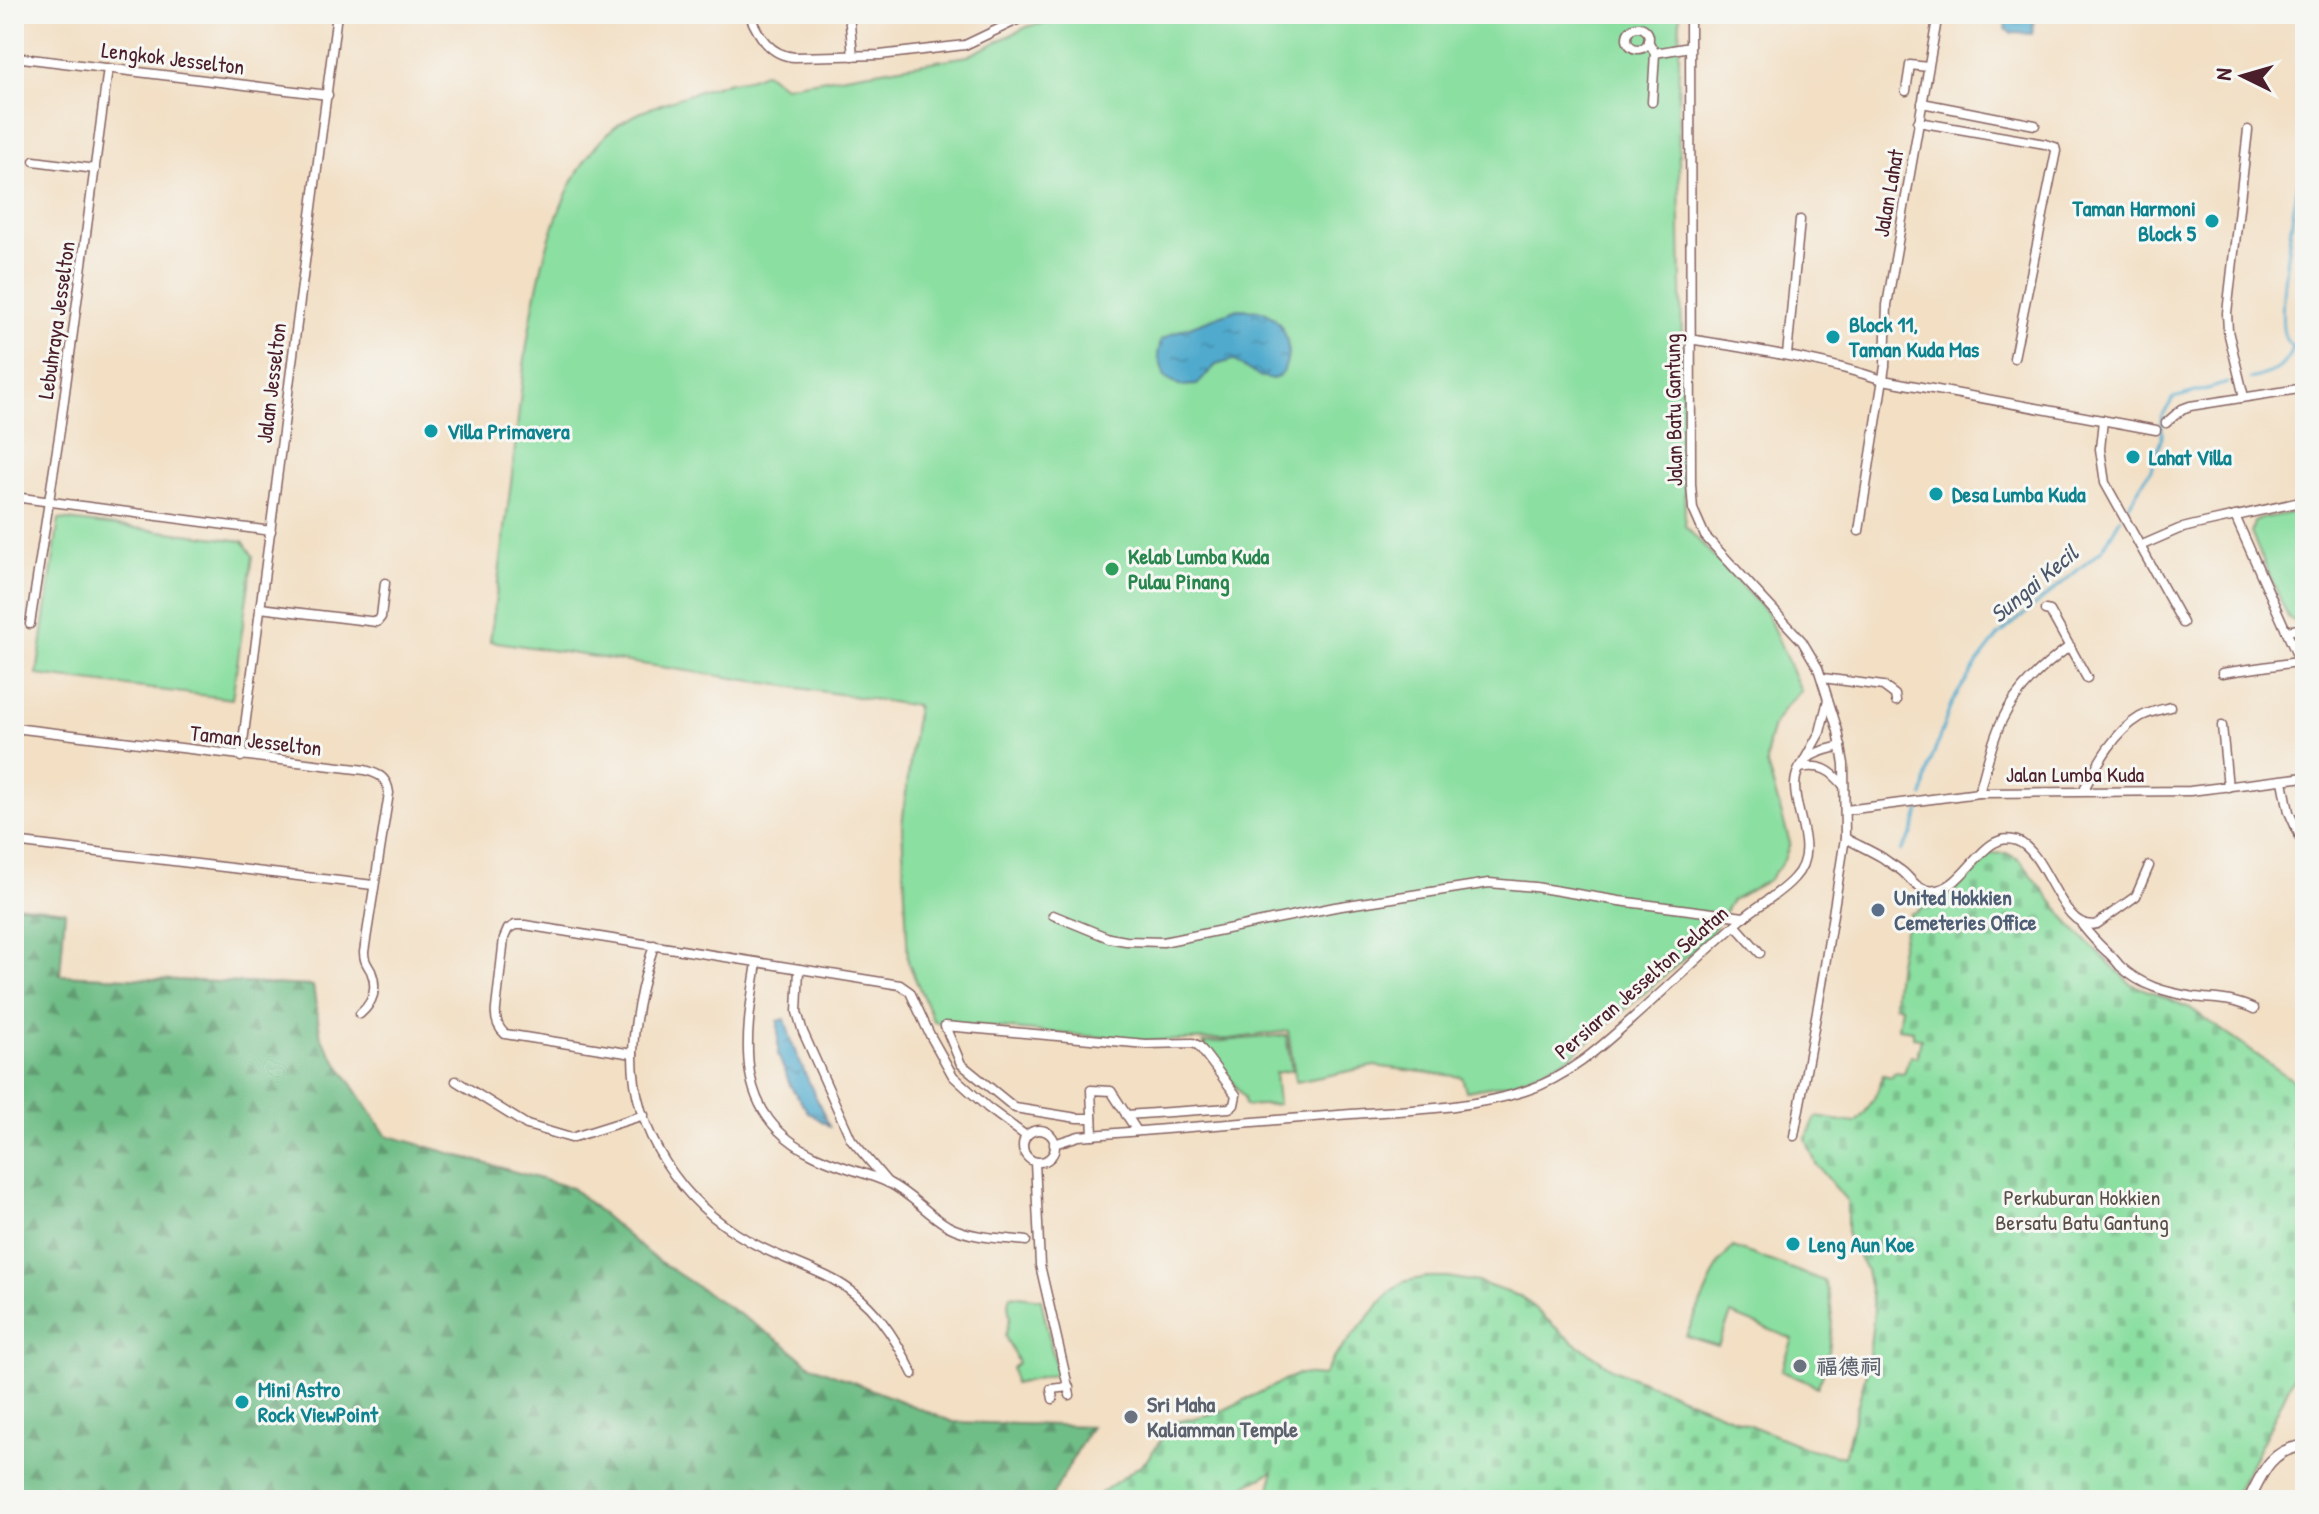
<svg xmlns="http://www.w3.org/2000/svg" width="2319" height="1514" viewBox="0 0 2319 1514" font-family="'Patrick Hand','LXGW WenKai TC',sans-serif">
<defs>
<pattern id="forest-firs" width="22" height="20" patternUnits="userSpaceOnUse" patternTransform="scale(2)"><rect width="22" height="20" fill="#70be87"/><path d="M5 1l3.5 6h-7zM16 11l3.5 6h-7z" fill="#5e9a6f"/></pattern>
<pattern id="cemetery-stones" width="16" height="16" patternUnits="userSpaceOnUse" patternTransform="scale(2)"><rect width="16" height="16" fill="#8bdfa1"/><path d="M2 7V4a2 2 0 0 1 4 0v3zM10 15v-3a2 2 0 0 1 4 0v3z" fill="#79bf8b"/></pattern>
<pattern id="water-ripples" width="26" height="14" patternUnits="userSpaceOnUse" patternTransform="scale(2)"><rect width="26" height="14" fill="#50aacd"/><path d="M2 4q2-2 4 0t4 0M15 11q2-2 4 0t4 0" fill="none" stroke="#448aa7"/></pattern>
</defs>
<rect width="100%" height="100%" fill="#f6f6f2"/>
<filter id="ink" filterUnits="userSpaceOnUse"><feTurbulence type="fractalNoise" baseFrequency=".0125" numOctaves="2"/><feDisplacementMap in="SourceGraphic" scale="16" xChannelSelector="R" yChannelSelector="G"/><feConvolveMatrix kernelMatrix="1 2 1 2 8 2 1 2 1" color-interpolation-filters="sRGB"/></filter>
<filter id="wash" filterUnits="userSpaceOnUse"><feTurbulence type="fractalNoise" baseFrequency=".006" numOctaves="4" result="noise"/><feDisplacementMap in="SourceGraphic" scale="32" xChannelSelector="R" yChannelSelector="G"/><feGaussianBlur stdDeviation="1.8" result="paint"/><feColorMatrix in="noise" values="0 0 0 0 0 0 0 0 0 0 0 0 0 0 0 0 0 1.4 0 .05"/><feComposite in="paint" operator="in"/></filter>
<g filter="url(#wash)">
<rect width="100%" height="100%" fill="#f2dfc4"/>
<g fill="#8bdfa1" stroke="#6a7f66" stroke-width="2">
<path d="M1100,14H1680L1678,105L1685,526L1766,612L1801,691L1785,707L1773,726L1768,743L1767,765L1790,843L1784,860L1768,881L1732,900L1709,937L1569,1058L1513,1083L1466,1091L1462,1077L1374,1066L1296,1082L1288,1031L1230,1039L1143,1041L934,1022L908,962L902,825L917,706L490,641C498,582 506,524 513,466C524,369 534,188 618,125C642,108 690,94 719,85C737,79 748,82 765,72L784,86L968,56L1029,26Z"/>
<path d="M2305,510L2304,619L2295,622L2288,617L2251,533L2254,522L2260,519Z"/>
<path d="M59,519L243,541L253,556L232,699L37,675Z"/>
<path d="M1286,1035L1292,1070L1275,1073L1278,1104L1245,1106L1244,1098L1203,1043Z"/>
<path d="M1733,1247L1824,1281C1838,1311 1831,1359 1817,1388L1810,1383L1781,1371L1793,1339L1731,1314L1718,1346L1686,1336L1719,1263Z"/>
<path d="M1010,1295L1041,1299L1057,1374L1014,1384L1012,1368L1018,1363L1005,1336L1010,1318L1008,1303Z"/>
</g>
<path fill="url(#forest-firs)" stroke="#5d6e59" stroke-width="2" d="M14,905L65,911L60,975L313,986L321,1038L386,1135L572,1188L651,1256L783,1343L810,1365L953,1422L1091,1426L1050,1500H14Z"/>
<path fill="url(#cemetery-stones)" stroke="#6a7f66" stroke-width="2" d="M2006,853L2020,860L2074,929L2131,984L2190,1008L2305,1089V1352L2265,1437L2232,1500H1269L1273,1471L1219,1500H1091L1146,1461L1173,1423L1220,1412L1298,1374L1323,1376L1333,1359L1389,1293L1403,1282L1427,1277H1447L1477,1282L1522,1297L1564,1335L1613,1369L1806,1448L1844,1457L1868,1366L1874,1310L1866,1270L1847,1237V1201L1816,1164L1806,1139L1816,1117L1855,1123C1870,1109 1877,1095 1883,1075L1892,1077L1894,1072L1904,1073L1910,1056L1917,1057L1921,1038L1913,1037V1030L1898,1028L1901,1007L1894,1005C1896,973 1899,943 1911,913H1916L1931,899L1944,895L1959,885L1987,854Z"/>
<g fill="url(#water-ripples)" stroke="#4d647c" stroke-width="2">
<path d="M2016,14H2035L2032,34L2011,33L2005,29L2006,22L2015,20Z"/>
<path d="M1238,309C1244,310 1251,309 1257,310C1281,315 1291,339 1287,360C1285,370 1282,375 1273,379L1258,376L1233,360L1216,365L1197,385L1181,386L1165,377L1158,355L1161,340L1173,333Z"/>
<path d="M785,1019L794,1049L829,1126L808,1112L791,1087L778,1055V1021Z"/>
</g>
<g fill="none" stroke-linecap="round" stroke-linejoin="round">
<g stroke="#50aacd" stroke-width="3">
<path d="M2305,146C2299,175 2273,318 2286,339C2290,345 2299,351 2305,356"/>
<path d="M2250,379C2276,372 2282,371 2294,346"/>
<path d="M2125,511L2151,469L2162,436V416L2174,398L2228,383"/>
<path d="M1923,796L1929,767L1952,702L1978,662L1998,636L2102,550L2121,517"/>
<path d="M1901,851L1912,834L1922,804"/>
</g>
</g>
</g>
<g filter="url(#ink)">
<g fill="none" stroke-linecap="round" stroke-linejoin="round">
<defs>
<g id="minor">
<path d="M749,14C758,35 770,56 795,57L880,55L965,45L1030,14"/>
<path d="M849,14L853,56"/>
<path d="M1690,14L1691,484L1693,509L1705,536L1802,641L1818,668L1838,731L1844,764L1845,838L1822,984L1794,1136"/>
<circle cx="1638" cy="38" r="11"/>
<path d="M1648,41L1655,53L1652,102"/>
<path d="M1655,53L1690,47"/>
<path d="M14,57L328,95"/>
<path d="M1906,91L1910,65L1928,67"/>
<path d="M1922,103L2035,125"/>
<path d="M1918,122L2045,144L2055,147L2056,151L2014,358"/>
<path d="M34,161L95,169"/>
<path d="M1690,339C1755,350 1821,359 1883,380L2156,430"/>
<path d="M1787,355L1800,220"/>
<path d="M2244,397L2228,331L2227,313L2248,130"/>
<path d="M2103,420L2100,449L2105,483L2183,623"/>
<path d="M2166,423L2182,409L2190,406L2305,388"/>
<path d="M14,497L271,531"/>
<path d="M2235,516L2300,662"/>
<path d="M1859,531L1885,366L1887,305L1938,14"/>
<path d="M2140,546L2179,529L2195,525L2305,501"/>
<path d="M260,608L377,622L381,617L385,583"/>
<path d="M2045,610L2050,611L2087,678"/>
<path d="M30,624L60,430L108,68"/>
<path d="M2286,631L2305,628"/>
<path d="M2222,673L2304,661"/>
<path d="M1823,678L1883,686L1895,695L1896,701"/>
<path d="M2222,726L2228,787"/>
<path d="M14,728L365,770C379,774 387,777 389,793L364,952C364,961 367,964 371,971C378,988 373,1003 360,1014"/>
<path d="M241,757L337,14"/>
<path d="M1804,761L1820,732L1828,700"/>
<path d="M1800,768C1821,764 1831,770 1844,786"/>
<path d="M2283,781L2289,812L2305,848"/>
<path d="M2083,791C2097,765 2113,733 2140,717C2149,712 2160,710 2170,707"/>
<path d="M1979,793C1986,769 1991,743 2002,720C2017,689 2043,666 2070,646"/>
<path d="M1846,810L1979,793L2190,791L2305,777"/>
<path d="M1845,838C1858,845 1871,851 1883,858C1889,863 1897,867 1903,872C1911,879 1916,888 1927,890C1965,897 1980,827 2017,841C2048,852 2061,934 2097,924L2136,896L2149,866"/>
<path d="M14,842L373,885"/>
<path d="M1053,915L1109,938L1126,941L1163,942L1335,907L1489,883L1535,887L1619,901L1744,917"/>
<path d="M1735,925L1760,953"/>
<path d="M2082,925C2090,935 2097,943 2107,952C2112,956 2116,961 2120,966C2141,986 2165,992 2194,997C2219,1000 2230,998 2254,1009"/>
<path d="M654,945C643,979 634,1017 633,1053C632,1131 682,1204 749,1241C775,1256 805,1265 832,1279C871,1299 895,1336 913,1374"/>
<path d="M757,963C745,1039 731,1115 814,1155C838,1167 865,1172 889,1183C911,1194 927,1214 948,1226C971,1238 1001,1238 1026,1241"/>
<path d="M799,969L797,1012L803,1032L851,1139L888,1183"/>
<path d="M633,1054L505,1034C497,1027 495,1019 496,1009L504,938L508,929L515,925H525L900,985L910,992L930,1035L953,1076L987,1107L1026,1136"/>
<path d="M456,1081L527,1125L571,1138L644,1115"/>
<path d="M1092,1118H1077L1015,1108L961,1064L945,1026L1146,1044L1193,1043L1199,1046L1236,1095L1234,1105L1229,1108L1126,1115"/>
<circle cx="1039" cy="1146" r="16"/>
<path d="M1093,1135L1091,1090L1111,1091L1137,1131"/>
<path d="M1054,1144L1079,1136C1169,1128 1260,1121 1351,1114C1408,1110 1469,1109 1525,1091C1572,1076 1607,1041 1643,1009C1676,979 1708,949 1742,919C1758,905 1780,894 1794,878C1828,842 1772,790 1807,759C1816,751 1830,749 1841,746"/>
<path d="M1035,1162L1040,1265L1070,1395"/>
<path d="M1053,1399L1051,1389L1069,1387"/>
</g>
<path id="tertiary" d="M2249,1500C2262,1473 2271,1448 2305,1446"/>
</defs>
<use href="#minor" stroke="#856261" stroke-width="11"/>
<use href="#tertiary" stroke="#856261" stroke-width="13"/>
<use href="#minor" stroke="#fff" stroke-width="8"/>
<use href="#tertiary" stroke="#fff" stroke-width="10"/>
</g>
</g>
<g fill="#0f9aa8" stroke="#f6f6f2" stroke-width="3">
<circle cx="2212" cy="221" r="8"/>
<circle cx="1833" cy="337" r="8"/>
<circle cx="431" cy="431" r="8"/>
<circle cx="2133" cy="457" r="8"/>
<circle cx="1936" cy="494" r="8"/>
<circle cx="1793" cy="1244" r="8"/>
<circle cx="242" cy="1402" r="8"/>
</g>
<circle fill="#2e9e5b" stroke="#f6f6f2" stroke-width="3" cx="1112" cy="569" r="8"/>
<circle fill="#5c6f8a" stroke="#f6f6f2" stroke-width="3" cx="1878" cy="910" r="8"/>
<g fill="#6b7280" stroke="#f6f6f2" stroke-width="3">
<circle cx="1800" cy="1366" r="8"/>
<circle cx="1131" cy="1417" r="8"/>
</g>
<g text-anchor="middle" stroke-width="6" stroke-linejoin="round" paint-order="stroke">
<g font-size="22" fill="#4a1f2b" stroke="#f6f6f2">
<text transform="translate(173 58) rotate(7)" y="8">Lengkok Jesselton</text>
<text transform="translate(1888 193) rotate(-80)" y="8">Jalan Lahat</text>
<text transform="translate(56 320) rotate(-82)" y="8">Lebuhraya Jesselton</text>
<text transform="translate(271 383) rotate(-83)" y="8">Jalan Jesselton</text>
<text transform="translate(1673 410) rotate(-91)" y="8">Jalan Batu Gantung</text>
<text transform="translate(256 740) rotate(7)" y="8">Taman Jesselton</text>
<text x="2075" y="782">Jalan Lumba Kuda</text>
<text transform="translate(1641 982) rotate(-41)" y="8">Persiaran Jesselton Selatan</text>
</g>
<g font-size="22" font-weight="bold" fill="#0d838f" stroke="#f6f6f2" text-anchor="start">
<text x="2196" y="216" text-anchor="end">Taman Harmoni<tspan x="2196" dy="25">Block 5</tspan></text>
<text x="1849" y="332">Block 11,<tspan x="1849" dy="25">Taman Kuda Mas</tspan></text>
<text x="447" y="439">Villa Primavera</text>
<text x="2149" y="465">Lahat Villa</text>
<text x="1952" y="502">Desa Lumba Kuda</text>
<text x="1809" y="1252">Leng Aun Koe</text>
<text x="258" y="1397">Mini Astro<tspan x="258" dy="25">Rock ViewPoint</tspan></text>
</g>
<g font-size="22" font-weight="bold" fill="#27864d" stroke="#f6f6f2" text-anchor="start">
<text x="1128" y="564">Kelab Lumba Kuda<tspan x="1128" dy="25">Pulau Pinang</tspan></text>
</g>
<g font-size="22" font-weight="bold" fill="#4e5e75" stroke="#f6f6f2" text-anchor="start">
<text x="1894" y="905">United Hokkien<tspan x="1894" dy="25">Cemeteries Office</tspan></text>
</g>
<g font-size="22" fill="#5a4f48" stroke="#f6f6f2">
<text x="2082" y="1205">Perkuburan Hokkien<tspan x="2082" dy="25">Bersatu Batu Gantung</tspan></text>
</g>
<g font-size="22" font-weight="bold" fill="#5b616d" stroke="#f6f6f2" text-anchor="start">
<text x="1816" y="1374">福德祠</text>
<text x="1147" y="1412">Sri Maha<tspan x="1147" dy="25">Kaliamman Temple</tspan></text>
</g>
<g font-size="24" font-style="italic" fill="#4c576c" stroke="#f6f6f2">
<text transform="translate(2034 584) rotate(-40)" y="8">Sungai Kecil</text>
</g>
</g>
<rect width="2319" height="1514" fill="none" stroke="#f6f6f2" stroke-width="48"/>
<g transform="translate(2243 76) rotate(275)" stroke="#f6f6f2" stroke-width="6" paint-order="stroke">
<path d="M0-6L14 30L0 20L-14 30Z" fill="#4a1f2b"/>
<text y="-12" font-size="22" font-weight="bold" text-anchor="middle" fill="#4a1f2b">N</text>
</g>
</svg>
